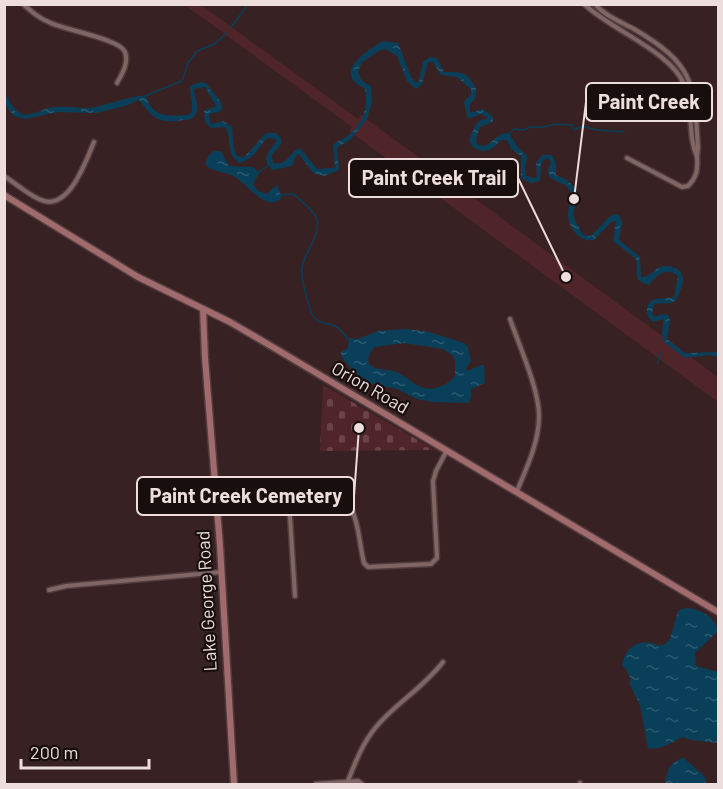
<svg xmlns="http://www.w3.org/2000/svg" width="723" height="789" font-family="Barlow,sans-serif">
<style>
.cemetery{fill:url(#cemetery-stones)}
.park{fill:#502529}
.water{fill:url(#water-ripples);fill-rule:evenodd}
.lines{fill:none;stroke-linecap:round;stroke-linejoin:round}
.stream{stroke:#093f59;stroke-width:1.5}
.street-casing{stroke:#503c3d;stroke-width:7}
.secondary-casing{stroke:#503c3d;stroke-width:9}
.street{stroke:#806565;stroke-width:4}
.secondary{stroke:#a16a6c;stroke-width:6}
.labels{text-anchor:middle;stroke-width:4.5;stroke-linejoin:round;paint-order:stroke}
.street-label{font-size:18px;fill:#eddddd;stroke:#180e0e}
.leader{fill:none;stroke:#eddddd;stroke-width:2}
.callout-dot{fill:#eddddd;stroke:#180e0e;stroke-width:2}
.callout{fill:#180e0e;stroke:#eddddd;stroke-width:2}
.callout-label{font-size:20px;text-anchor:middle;font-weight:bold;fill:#eddddd}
</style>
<defs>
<pattern id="cemetery-stones" width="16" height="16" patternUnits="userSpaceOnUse" patternTransform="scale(1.5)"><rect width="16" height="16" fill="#502529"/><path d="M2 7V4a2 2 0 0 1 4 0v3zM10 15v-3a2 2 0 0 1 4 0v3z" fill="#6a4448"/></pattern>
<pattern id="water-ripples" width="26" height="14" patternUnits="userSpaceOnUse" patternTransform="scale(1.5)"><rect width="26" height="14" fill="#093f59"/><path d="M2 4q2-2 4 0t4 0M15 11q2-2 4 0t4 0" fill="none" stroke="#2d5a70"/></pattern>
</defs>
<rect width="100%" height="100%" fill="#372122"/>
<path class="cemetery" d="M323,385L435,450L320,451Z"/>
<path class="park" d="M185,5H201L358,119L361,115L718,377V402L349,131L352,127Z"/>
<g class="water">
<path d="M383,41L398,43L411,77L416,83L419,81L423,62L430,57L437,58L444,72C461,72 468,71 476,89L475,99L470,104V113L483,109L493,117V122L480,127L476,139L477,144C491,151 494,132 509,133L517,146L527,156L525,169L526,176L535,178L537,176L536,163L542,155H552L556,164V175L567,180L574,187L576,196L573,216L583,235L591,236L610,216L616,214L620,216L622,223L619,240L640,257L641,277C651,278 655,266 665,266C682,266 687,277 680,291C678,295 677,301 673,302C667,305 660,302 654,304L652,314L655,317L662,314L668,315L670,320L667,339L685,353L718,352V357L709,355L685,358L664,342L662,333L664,319L653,322C649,318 646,314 647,308C650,295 664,300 674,297L678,276C665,266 657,275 649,285C631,280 639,273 636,259L613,241L616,221L611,222L594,240C579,243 567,226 568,212C569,203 575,197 569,189C564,182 554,182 549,176L548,170L551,163L549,159H545L541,164L540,181L530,183L521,178V156L511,149L507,140H501C492,150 485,155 473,147L469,140C474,131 474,119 487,119V117L481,114L471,118L467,117L464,102L471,94V89L457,77L441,75L433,62H428L422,84L416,89L407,81L397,56L385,49C377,50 370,58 362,62L358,72L362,81L371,86L372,101L367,119L351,139L337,148L339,170L324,176L313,173L299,154L296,156L292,166L273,170C260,159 269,151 276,142V139L267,138C258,148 254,159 240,163C225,155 233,139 225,127L211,128L205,122L204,111L216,106L205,87L194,89C194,97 200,106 196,113C194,119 189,120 184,120C158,124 154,119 139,100L125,106L96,113L58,112L25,119L14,116L7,107L5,103V93C9,100 13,110 22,114C31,117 44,108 54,107C66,105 79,109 91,108C104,106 136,94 145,96C155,118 165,116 187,115L191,113C194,104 190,95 190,86L200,82L206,83L221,102L222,109L219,112L209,114L210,122L212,124L223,121L232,127L234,149L237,156L242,157L245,156L266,133H276L281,138V144L272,155L273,163C284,166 289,157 295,150L301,149L317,169L333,168L335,166L333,145C337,141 342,140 346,137C362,126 369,108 365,89C361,86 356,84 353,80C343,65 370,50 379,43Z"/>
<path d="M214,151H221L229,166L253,167L259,173L253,184L258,191L267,194L277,185L282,197C268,215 247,184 235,177C226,171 213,173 205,164L209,155Z"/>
<path d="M407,329L429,332L464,343L468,347L471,361L466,368L467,371L481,365H484L485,383L471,389V397L468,403L432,402L417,399L397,389L370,383L353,371L341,356V352L348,348L349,338L358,339L378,331ZM404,343L443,349L453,356L455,360V376C446,387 430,393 417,385C410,381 404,375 396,372C387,368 377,372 369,364C367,358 370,351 375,347Z"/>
<path d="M687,608C700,609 716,617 718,631L695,653L696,666L718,672V743L691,740L683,737C671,742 662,751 648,748L640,705L629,683L631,680L626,669L622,666C624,651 634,640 651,643C656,644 659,647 665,644C673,640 674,619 679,610Z"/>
<path d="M684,758L705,777L706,784H665C665,773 671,760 684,758Z"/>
</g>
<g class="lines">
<g class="stream">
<path d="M230,29L248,4"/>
<path d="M145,96L182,81L188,63L197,51L215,44L226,33"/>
<path d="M509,134L514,129L524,130L530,127H544L555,124L572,125L574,130L582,126L597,130L624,132"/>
<path d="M257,173L269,165"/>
<path d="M280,195L294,194C300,201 312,208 316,217C323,235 303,252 302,269C301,280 308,304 312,314C317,324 325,322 335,326C341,329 344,334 348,339"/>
<path d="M658,363L660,353"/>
</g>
<g class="street-casing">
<g id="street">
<path d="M23,4C32,12 40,19 51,23C65,30 120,39 125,52C129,63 122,74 117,83"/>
<path d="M584,4C611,30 670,51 684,84C694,107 687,134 697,157L698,148C694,83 695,65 634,29C621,22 605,16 595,4"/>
<path d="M627,158L682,187L688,186C697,177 698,169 697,157"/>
<path d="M4,176C17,184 30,197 44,201C70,208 86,161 94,142"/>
<path d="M510,319C519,345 539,389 539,416C539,442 527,467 517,491"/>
<path d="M288,485L295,596"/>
<path d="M215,486H325C361,501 356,530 364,563L368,567L431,564L437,558L433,481L436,471L447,450"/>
<path d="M49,590L66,586L221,572"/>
<path d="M348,781C355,763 363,742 376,727C396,703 422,689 443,662"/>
<path d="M316,784L358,781L362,784"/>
<path d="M580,784V783"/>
</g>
</g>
<g class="secondary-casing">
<g id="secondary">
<path d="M4,195L138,277L230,322L266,343L718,612"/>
<path d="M203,309L205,358L220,546L234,784"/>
</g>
</g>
<use href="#street" class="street"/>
<use href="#secondary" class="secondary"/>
</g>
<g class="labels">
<g class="street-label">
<text transform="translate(370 388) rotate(30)" y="6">Orion Road</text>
<text transform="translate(207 601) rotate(-93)" y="6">Lake George Road</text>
</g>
</g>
<path class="leader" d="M574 199L586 102M566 277L518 178M359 428L354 496"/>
<g class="callout-dot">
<circle cx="574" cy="199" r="6"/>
<circle cx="566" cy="277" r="6"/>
<circle cx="359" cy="428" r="6"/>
</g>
<g class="callout">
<rect x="586" y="83" width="126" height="38" rx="6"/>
<rect x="349" y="159" width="169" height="38" rx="6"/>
<rect x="137" y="477" width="217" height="38" rx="6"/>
</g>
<g class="callout-label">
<text x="649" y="109">Paint Creek</text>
<text x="434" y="185">Paint Creek Trail</text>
<text x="246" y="503">Paint Creek Cemetery</text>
</g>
<rect width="723" height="789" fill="none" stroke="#eddddd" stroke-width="12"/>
<path d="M21 759v9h128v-9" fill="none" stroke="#eddddd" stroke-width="3"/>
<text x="30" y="759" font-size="18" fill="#eddddd" stroke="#180e0e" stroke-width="4.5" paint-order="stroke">200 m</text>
</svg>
